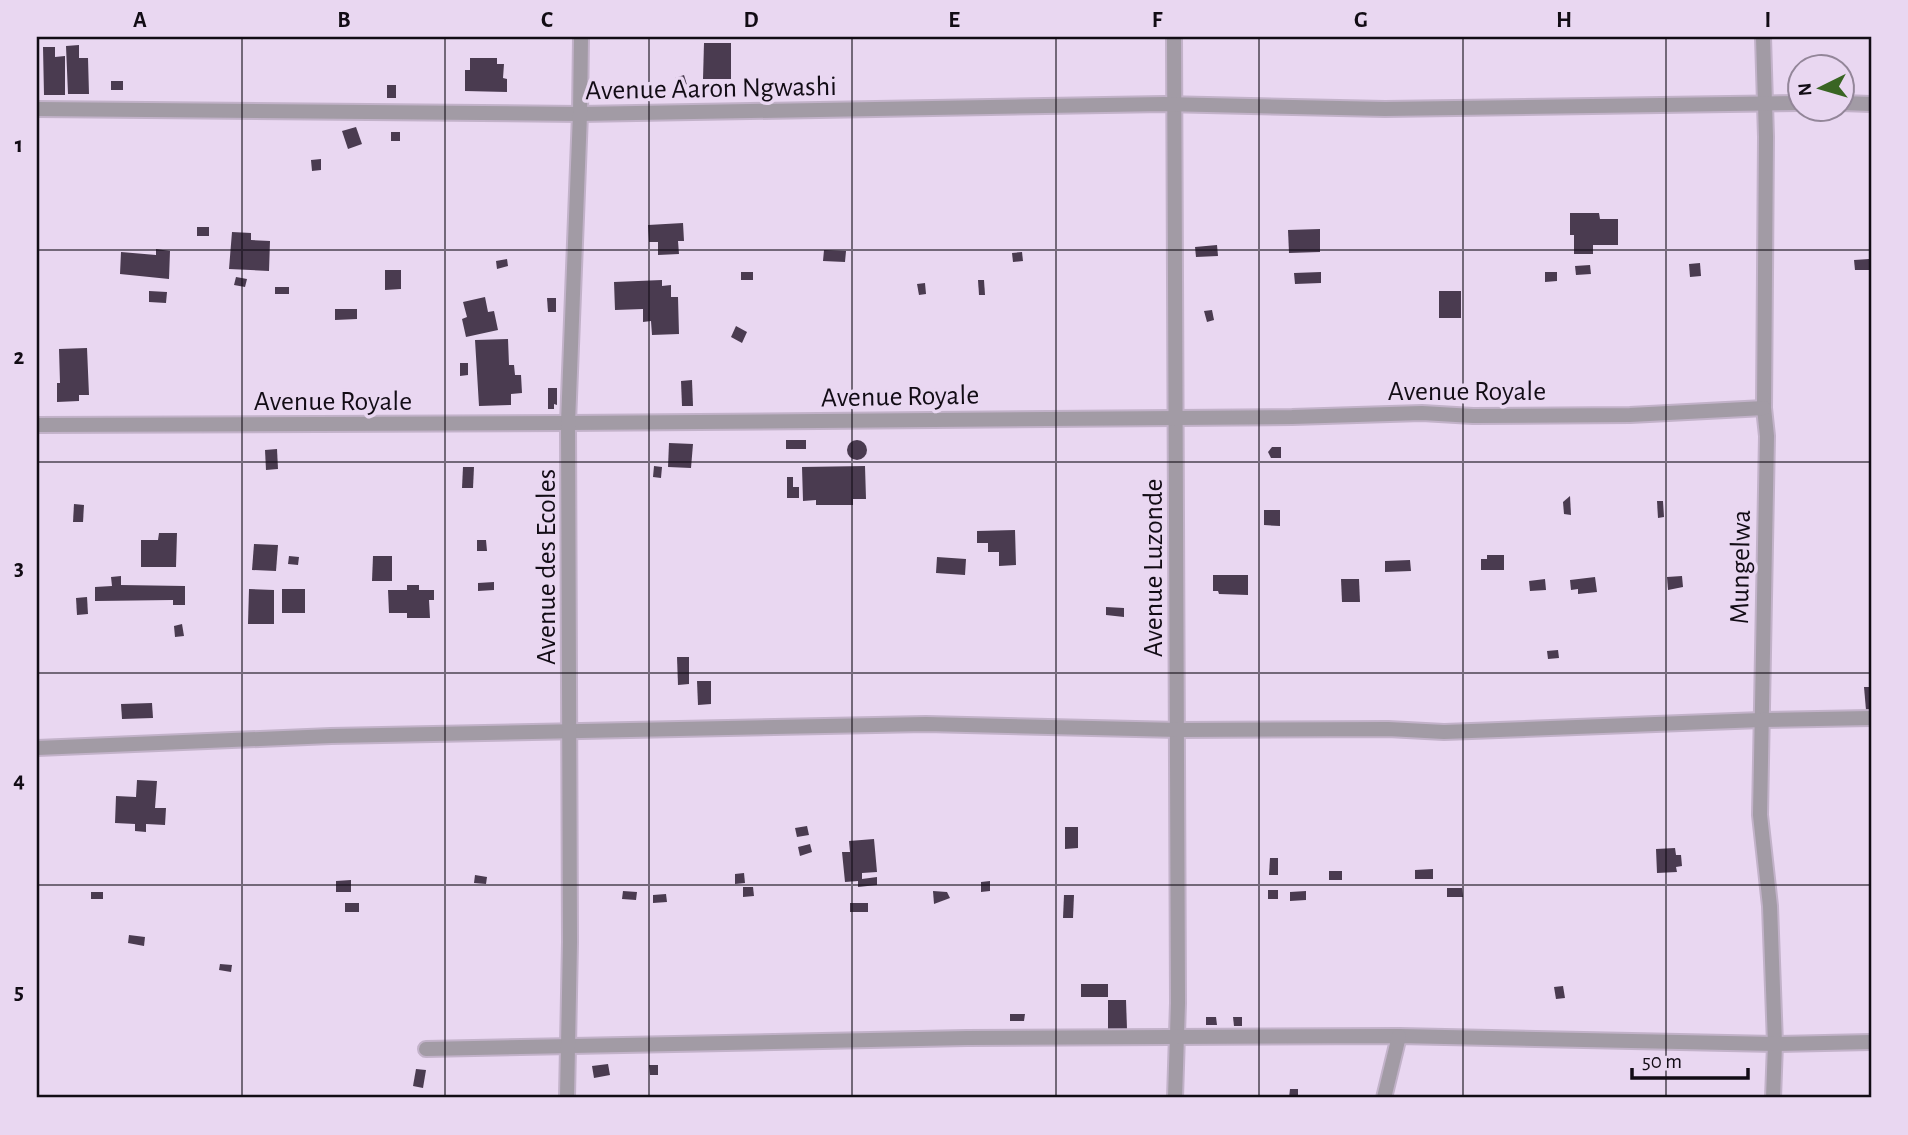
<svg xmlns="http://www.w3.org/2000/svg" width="1908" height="1135" font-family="'Alegreya Sans',sans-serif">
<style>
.building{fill:#4a3b50}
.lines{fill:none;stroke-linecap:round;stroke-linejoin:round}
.street-casing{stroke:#c2b2c9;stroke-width:18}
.street{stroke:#a29ba5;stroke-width:14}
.grid{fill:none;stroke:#120c15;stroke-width:2;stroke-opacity:0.55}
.labels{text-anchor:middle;stroke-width:7;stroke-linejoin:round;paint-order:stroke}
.street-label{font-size:28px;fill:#120c15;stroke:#e9d7f1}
.neatline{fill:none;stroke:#120c15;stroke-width:2.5}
.grid-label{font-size:23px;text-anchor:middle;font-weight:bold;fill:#120c15}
</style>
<rect width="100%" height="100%" fill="#e9d7f1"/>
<g class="building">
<path d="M704,43H731V79H703Z"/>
<path d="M79,45V58H88L89,94H68L66,46Z"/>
<path d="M43,47H55V57L65,56V95H44Z"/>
<rect x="37" y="55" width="2" height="39"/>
<path d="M470,58H497V64H504L503,78L507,79V92L465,91V70H470Z"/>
<path d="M684,75L688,88L679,91L675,78Z"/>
<rect x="111" y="81" width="12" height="9"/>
<rect x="387" y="85" width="9" height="13"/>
<path d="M356,127L362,144L348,149L342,131Z"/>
<rect x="391" y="132" width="9" height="9"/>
<path d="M321,159V170L312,171L311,160Z"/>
<path d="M1570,213H1599L1600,219H1618V245H1593V254H1574V235H1570Z"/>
<path d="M683,223L684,241H678L679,254L658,255V242H649L648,225Z"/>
<rect x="197" y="227" width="12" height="9"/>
<path d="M1320,229V252L1289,253L1288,230Z"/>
<path d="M232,232L251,233V240L270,241L269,271L229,269Z"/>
<path d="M1217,245L1218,256L1196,257L1195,247Z"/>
<path d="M156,249L170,251L169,279L120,274L121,252L156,255Z"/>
<path d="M824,250L846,251L845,262L823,261Z"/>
<path d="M1022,252L1023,261L1013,262L1012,253Z"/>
<path d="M507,259L508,266L497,269L496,261Z"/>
<path d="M1869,259V270H1855L1854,260Z"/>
<path d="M1700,263L1701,276L1690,277L1689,264Z"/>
<path d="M1590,265L1591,274L1576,275L1575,266Z"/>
<path d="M385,270H401V289L385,290Z"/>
<rect x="741" y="272" width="12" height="8"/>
<path d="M1321,272V283L1295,284L1294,273Z"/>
<path d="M1545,272H1557V281L1545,282Z"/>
<path d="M236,277L247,279L245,287L234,285Z"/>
<path d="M662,280V286L671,285V297H678L679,334L652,335L651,321L643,322V309L615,310L614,282Z"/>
<path d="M978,280H984L985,295H979Z"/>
<path d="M925,283L926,294L919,295L917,284Z"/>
<rect x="275" y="287" width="14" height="7"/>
<path d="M149,291L167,292L166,303L149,302Z"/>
<rect x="1439" y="291" width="22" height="27"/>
<path d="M485,297L488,312L494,311L498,330L466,337L462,319L467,317L463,302Z"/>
<path d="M547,298H556V312H548Z"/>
<path d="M335,309H357V319L335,320Z"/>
<path d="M1212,310L1214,320L1207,322L1204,311Z"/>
<path d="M736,326L747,332L742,343L731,337Z"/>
<path d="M508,339L509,365H514L515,375H521L522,393L511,394V405L479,406L475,340Z"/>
<path d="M87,348L89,395H79V401L57,402V383H60L59,349Z"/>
<path d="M460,363H468V375L460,376Z"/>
<path d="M692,380L693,406H682L681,381Z"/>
<path d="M548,388H557V405L554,404V409H548Z"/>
<rect x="786" y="440" width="20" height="9"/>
<circle cx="857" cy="450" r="10"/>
<path d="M669,443L693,444L691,468L668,467Z"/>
<path d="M1272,447H1281V458H1271L1268,452Z"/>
<path d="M277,449L278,469L266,470L265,450Z"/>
<path d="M654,466L662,467L661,478L653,477Z"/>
<path d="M865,466L866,499H853V505H816V500L803,501L802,467Z"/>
<path d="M463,467H474L473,488H462Z"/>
<path d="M787,477H793V487H799V498H787Z"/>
<path d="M1570,496L1571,515L1564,514L1563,502Z"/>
<path d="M1657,501H1663L1664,517L1658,518Z"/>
<path d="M74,504L84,505L83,522H73Z"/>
<path d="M1264,510H1280V526L1264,525Z"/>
<path d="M1015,530L1016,565L999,566V552H988V543H977V531Z"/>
<path d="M159,533H177L176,567H141V540H158Z"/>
<path d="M477,540H486L487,551H477Z"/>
<path d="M254,544L278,545L276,571L252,570Z"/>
<path d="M1487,555H1504V570H1481V559H1487Z"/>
<path d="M289,556L299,557L298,565L288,564Z"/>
<path d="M373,556H392V581H372Z"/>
<path d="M937,557L966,559L965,575L936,573Z"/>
<path d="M1410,560L1411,571L1385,572V561Z"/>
<path d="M1213,575H1248V595L1219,594L1218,591H1213Z"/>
<path d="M121,576V585L185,586V605H173V600L95,601V587L112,586L111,577Z"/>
<path d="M1682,576L1683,587L1668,590L1667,577Z"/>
<path d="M1595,577L1597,592L1578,594V589L1571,590L1570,580Z"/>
<path d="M1341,579H1359L1360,602H1342Z"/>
<path d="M1545,579L1546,590L1530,591L1529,581Z"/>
<path d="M494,582V590L478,591V583Z"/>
<path d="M407,585H419V590H434V600H429L430,618H407V613H389L388,590H407Z"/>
<path d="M249,589L274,590V624H248Z"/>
<rect x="282" y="589" width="23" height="24"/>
<path d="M87,597L88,614L77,615L76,598Z"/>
<path d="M1106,607L1124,608V617L1106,615Z"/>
<path d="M182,624L184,636L175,637L174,626Z"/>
<path d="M1558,650L1559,658L1548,659L1547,651Z"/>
<path d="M677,657H689V684L678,685Z"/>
<path d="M697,681H711V704L698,705Z"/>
<path d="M1864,687H1871V710H1866Z"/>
<path d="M152,703L153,718L122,719L121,704Z"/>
<path d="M137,780L157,781L155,808H166L165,825L146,824V832L135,831V824L115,823L116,796L136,797Z"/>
<path d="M807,826L809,835L797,837L795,828Z"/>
<path d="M1065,827H1078V848L1065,849Z"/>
<path d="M874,839L877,872L862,873V879L877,877V885L858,887V881L845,882L842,852H850L849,841Z"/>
<path d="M810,844L812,852L800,856L798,847Z"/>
<path d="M1675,848L1676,855H1681L1682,866L1676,867L1677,872L1657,873L1656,849Z"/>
<path d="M1270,858H1278V875H1269Z"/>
<path d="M1433,869V879H1415V870Z"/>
<rect x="1329" y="871" width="13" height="9"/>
<path d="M744,873L745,883L735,884V874Z"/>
<path d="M475,875L487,877L486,884L474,883Z"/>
<path d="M351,880V892H336V881Z"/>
<path d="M990,881V891L981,892V882Z"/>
<path d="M743,887H753L754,896L743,897Z"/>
<path d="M1447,888H1462L1463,897H1447Z"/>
<rect x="1268" y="890" width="10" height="9"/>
<path d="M623,891L637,892L636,900L622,899Z"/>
<path d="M933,891L947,892L950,898L934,904Z"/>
<path d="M1306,891V900L1290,901V892Z"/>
<rect x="91" y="892" width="12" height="7"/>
<path d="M666,894L667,902L653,903V895Z"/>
<path d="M1064,895H1074L1073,918H1063Z"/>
<rect x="345" y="903" width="14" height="9"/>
<rect x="850" y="903" width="18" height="9"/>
<path d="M129,935L145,937L144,946L128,943Z"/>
<path d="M220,964L232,965L231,972L219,970Z"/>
<rect x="1081" y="984" width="27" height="13"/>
<path d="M1563,986L1565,998L1556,999L1554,987Z"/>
<path d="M1108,1000H1126L1127,1029H1108Z"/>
<path d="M1010,1014H1025L1024,1021H1010Z"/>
<path d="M1206,1017H1216L1217,1025H1206Z"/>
<path d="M1233,1017H1242V1026H1234Z"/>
<path d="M608,1064L610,1075L594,1078L592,1066Z"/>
<path d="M649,1065H658V1075H650Z"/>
<path d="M416,1069L426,1070L423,1088L413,1086Z"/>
<path d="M1290,1089H1298V1098H1289Z"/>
</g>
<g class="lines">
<g class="street-casing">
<g id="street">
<path d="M1174,37L1178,1003L1175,1098"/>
<path d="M1763,37L1766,137L1764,408L1767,436L1760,815L1770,906L1775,1044L1773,1098"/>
<path d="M1842,103L1871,104"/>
<path d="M37,109L580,114L1164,104L1385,109L1800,103"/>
<path d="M37,425L568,423L1292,417L1422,413L1473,416L1630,415L1764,408"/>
<path d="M37,748L331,736L926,724L1179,730L1388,729L1444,732L1761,720L1871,718"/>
<path d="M426,1049L967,1038L1399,1036L1775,1044L1871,1042"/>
<path d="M567,1098L570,942L568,423L580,114L581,37"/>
<path d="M1384,1098L1399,1036"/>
</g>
</g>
<use href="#street" class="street"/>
</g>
<path class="grid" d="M242,37V1098M445,37V1098M649,37V1098M852,37V1098M1056,37V1098M1259,37V1098M1463,37V1098M1666,37V1098M37,250H1871M37,462H1871M37,673H1871M37,885H1871"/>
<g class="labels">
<g class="street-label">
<text transform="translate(711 87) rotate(-1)" y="10">Avenue Aaron Ngwashi</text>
<text x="1467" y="400">Avenue Royale</text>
<text transform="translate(900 395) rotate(-1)" y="10">Avenue Royale</text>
<text x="333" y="410">Avenue Royale</text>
<text transform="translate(545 567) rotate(-90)" y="10">Avenue des Ecoles</text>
<text transform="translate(1739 567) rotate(-89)" y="10">Mungelwa</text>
<text transform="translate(1152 568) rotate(-90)" y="10">Avenue Luzonde</text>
</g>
</g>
<rect width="1908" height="1135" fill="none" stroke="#e9d7f1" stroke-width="77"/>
<g transform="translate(1821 88) rotate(265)"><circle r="33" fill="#e9d7f1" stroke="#938699" stroke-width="2"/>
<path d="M0-5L12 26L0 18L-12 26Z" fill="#396523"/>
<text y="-10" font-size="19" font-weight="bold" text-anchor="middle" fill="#120c15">N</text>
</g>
<path d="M1632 1068v10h116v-10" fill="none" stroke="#120c15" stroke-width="3.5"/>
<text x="1642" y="1068" font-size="21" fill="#120c15" stroke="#e9d7f1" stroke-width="5" paint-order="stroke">50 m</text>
<rect x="38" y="38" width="1832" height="1058" class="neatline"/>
<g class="grid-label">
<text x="140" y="27">A</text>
<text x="344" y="27">B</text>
<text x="547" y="27">C</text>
<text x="751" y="27">D</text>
<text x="954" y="27">E</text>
<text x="1157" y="27">F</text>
<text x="1361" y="27">G</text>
<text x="1564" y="27">H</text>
<text x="1768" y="27">I</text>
<text x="19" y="152">1</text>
<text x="19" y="364">2</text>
<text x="19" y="575">3</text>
<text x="19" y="787">4</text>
<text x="19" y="999">5</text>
</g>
</svg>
